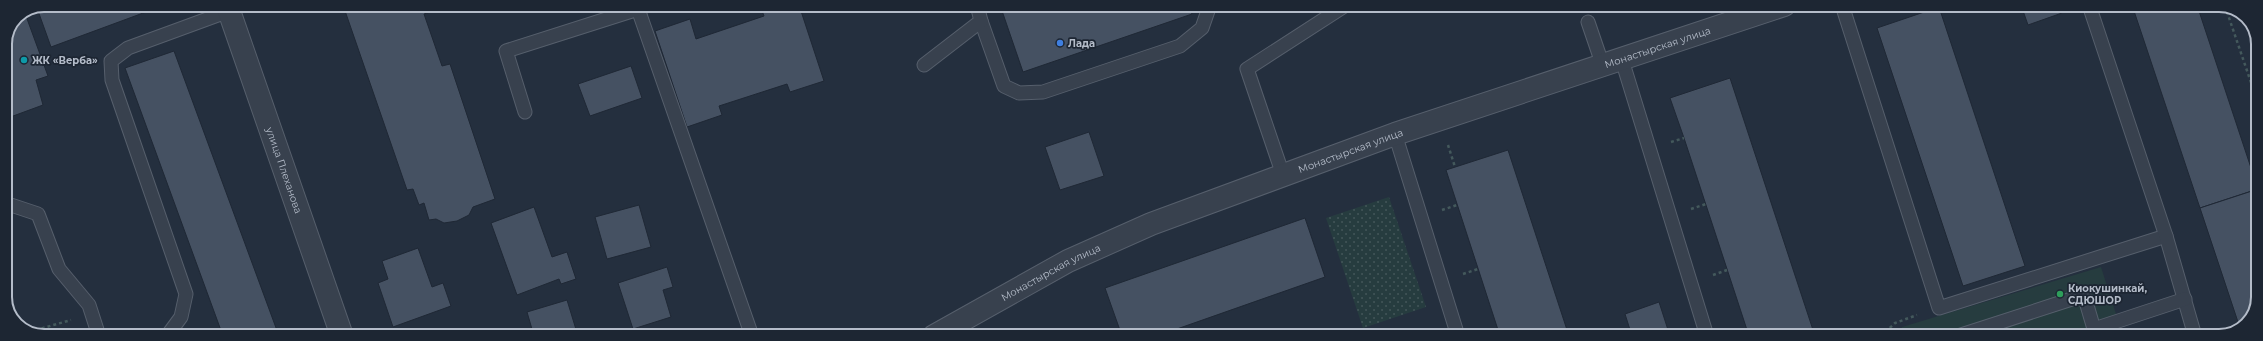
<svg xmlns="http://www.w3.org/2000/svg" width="2263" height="341" font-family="Montserrat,sans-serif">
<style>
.park{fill:url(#park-dots)}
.pitch{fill:#263c3f}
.building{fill:#455162;stroke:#1f2835}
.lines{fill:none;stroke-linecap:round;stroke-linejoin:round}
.lane-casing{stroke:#565f6c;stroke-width:15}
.street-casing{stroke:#565f6c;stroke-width:24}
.path{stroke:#44595c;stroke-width:2.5;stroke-dasharray:3 3;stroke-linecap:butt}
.lane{stroke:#38414e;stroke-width:13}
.street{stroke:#38414e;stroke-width:22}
.shop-dot{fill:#3f7fe0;stroke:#1d2633;stroke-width:1.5}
.culture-dot{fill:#0f9aa8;stroke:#1d2633;stroke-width:1.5}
.leisure-dot{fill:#2e9e5b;stroke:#1d2633;stroke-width:1.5}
.labels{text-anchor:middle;stroke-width:3.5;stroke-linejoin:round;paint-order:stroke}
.poi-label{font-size:10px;font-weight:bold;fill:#b4bcc9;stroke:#1d2633;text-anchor:start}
.street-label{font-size:10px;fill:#b4bcc9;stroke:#1d2633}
.rim{fill:none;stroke:#b4bcc9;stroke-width:2}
</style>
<defs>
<pattern id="park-dots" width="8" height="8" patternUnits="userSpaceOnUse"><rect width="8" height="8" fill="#263c3f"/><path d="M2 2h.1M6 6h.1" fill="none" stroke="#435659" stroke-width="1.8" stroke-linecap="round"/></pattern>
</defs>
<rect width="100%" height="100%" fill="#242f3e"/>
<path class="park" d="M1389,197L1426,307L1363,328L1326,218Z"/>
<path class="pitch" d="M2101,267L2123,336H1897L1902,327Z"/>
<g class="building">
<path d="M44,5H152L154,9L51,47L37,8Z"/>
<path d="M343,5H453L424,14L442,66L450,64L495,199L473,207L469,215L457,221L444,223L436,219L429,220L424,203L419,205L413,189L407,190Z"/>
<path d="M760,5H799L824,81L790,92L787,84L719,106L722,115L687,127L655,31L690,19L696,39L764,16Z"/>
<path d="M1000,5H1189L1192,14L1023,72Z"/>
<path d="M2021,5H2059L2062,13L2028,25Z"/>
<path d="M2132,5H2197L2258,189L2200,208Z"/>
<path d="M1939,7L2025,266L1963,286L1877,28Z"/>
<path d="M18,16L19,20L26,16L48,76L36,80L43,105L5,119V44Z"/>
<path d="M174,51L279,336H223L125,68Z"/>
<path d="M631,66L642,98L590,116L578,84Z"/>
<path d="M1730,78L1815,336H1749L1684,138L1670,98Z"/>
<path d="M1089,132L1104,176L1060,190L1045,147Z"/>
<path d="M1508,150L1569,336H1500L1446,170Z"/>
<path d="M2258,189V303L2245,327L2240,328L2200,208Z"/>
<path d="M639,205L651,247L607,259L595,217Z"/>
<path d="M534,207L552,257L567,252L576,279L561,284L559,279L517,295L491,223Z"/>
<path d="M1305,218L1325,277L1157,336H1122L1105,288Z"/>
<path d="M418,248L432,287L443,283L451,306L393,327L378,283L388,279L382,261Z"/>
<path d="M667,267L673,287L663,290L671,317L633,329L618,283Z"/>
<path d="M567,300L578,336H534L527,312Z"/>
<path d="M1659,302L1670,336H1632L1625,314Z"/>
</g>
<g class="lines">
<g class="lane-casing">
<g id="lane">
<path d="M648,5L638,9L752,336"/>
<path d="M1842,5L1939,308L2166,236"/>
<path d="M2089,5L2166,236L2195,336"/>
<path d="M981,21L1004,86L1019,93L1043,92L1180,46L1202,28L1210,5"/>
<path d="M1588,22L1603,66"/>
<path d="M1622,60L1707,336"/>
<path d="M924,65L981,21L977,5"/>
<path d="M525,112L506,51L638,9"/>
<path d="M1395,134L1458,336"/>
<path d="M1283,175L1247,69L1346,5"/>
<path d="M5,203L38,214L59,269L89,305L99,336"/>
<path d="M167,336L181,317L186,294L112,80L111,61L128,48L229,11"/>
<path d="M1958,336L2084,295L2094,329L2185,299"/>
</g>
</g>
<g class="street-casing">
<g id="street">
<path id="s1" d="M227,5L342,336"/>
<path id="s2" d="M934,336L1068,261L1151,224L1395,134L1784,5"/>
</g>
</g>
<g class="path">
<path d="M2225,6L2258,103"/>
<path d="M1671,142L1684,138"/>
<path d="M1448,145L1455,167"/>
<path d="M1691,209L1706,204"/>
<path d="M1442,210L1457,205"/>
<path d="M1463,274L1478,269"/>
<path d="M1713,275L1727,270"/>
<path d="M24,329L36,330L71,320"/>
<path d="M1486,336L1499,332"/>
<path d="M1881,336L1895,323L1917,315"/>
</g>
<use href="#lane" class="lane"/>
<use href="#street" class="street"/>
</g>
<circle class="shop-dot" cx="1060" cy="43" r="4"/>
<circle class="culture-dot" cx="24" cy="60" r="4"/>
<circle class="leisure-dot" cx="2060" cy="294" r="4"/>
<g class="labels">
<g class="poi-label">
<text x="1068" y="47">Лада</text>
<text x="32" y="64">ЖК «Верба»</text>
<text x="2068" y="292">Киокушинкай,<tspan x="2068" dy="12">СДЮШОР</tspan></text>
</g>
<g class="street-label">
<text dy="4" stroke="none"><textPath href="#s2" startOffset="781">Монастырская улица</textPath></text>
<text dy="4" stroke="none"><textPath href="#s2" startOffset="457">Монастырская улица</textPath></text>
<text dy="4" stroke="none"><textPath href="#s1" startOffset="175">улица Плеханова</textPath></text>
<text dy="4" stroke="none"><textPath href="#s2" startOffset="133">Монастырская улица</textPath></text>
</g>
</g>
<path d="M0 0H2263V341H0ZM44 12H2219A32 32 0 0 1 2251 44V297A32 32 0 0 1 2219 329H44A32 32 0 0 1 12 297V44A32 32 0 0 1 44 12Z" fill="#1d2633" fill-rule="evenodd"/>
<path class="rim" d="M44 12H2219A32 32 0 0 1 2251 44V297A32 32 0 0 1 2219 329H44A32 32 0 0 1 12 297V44A32 32 0 0 1 44 12Z"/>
</svg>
